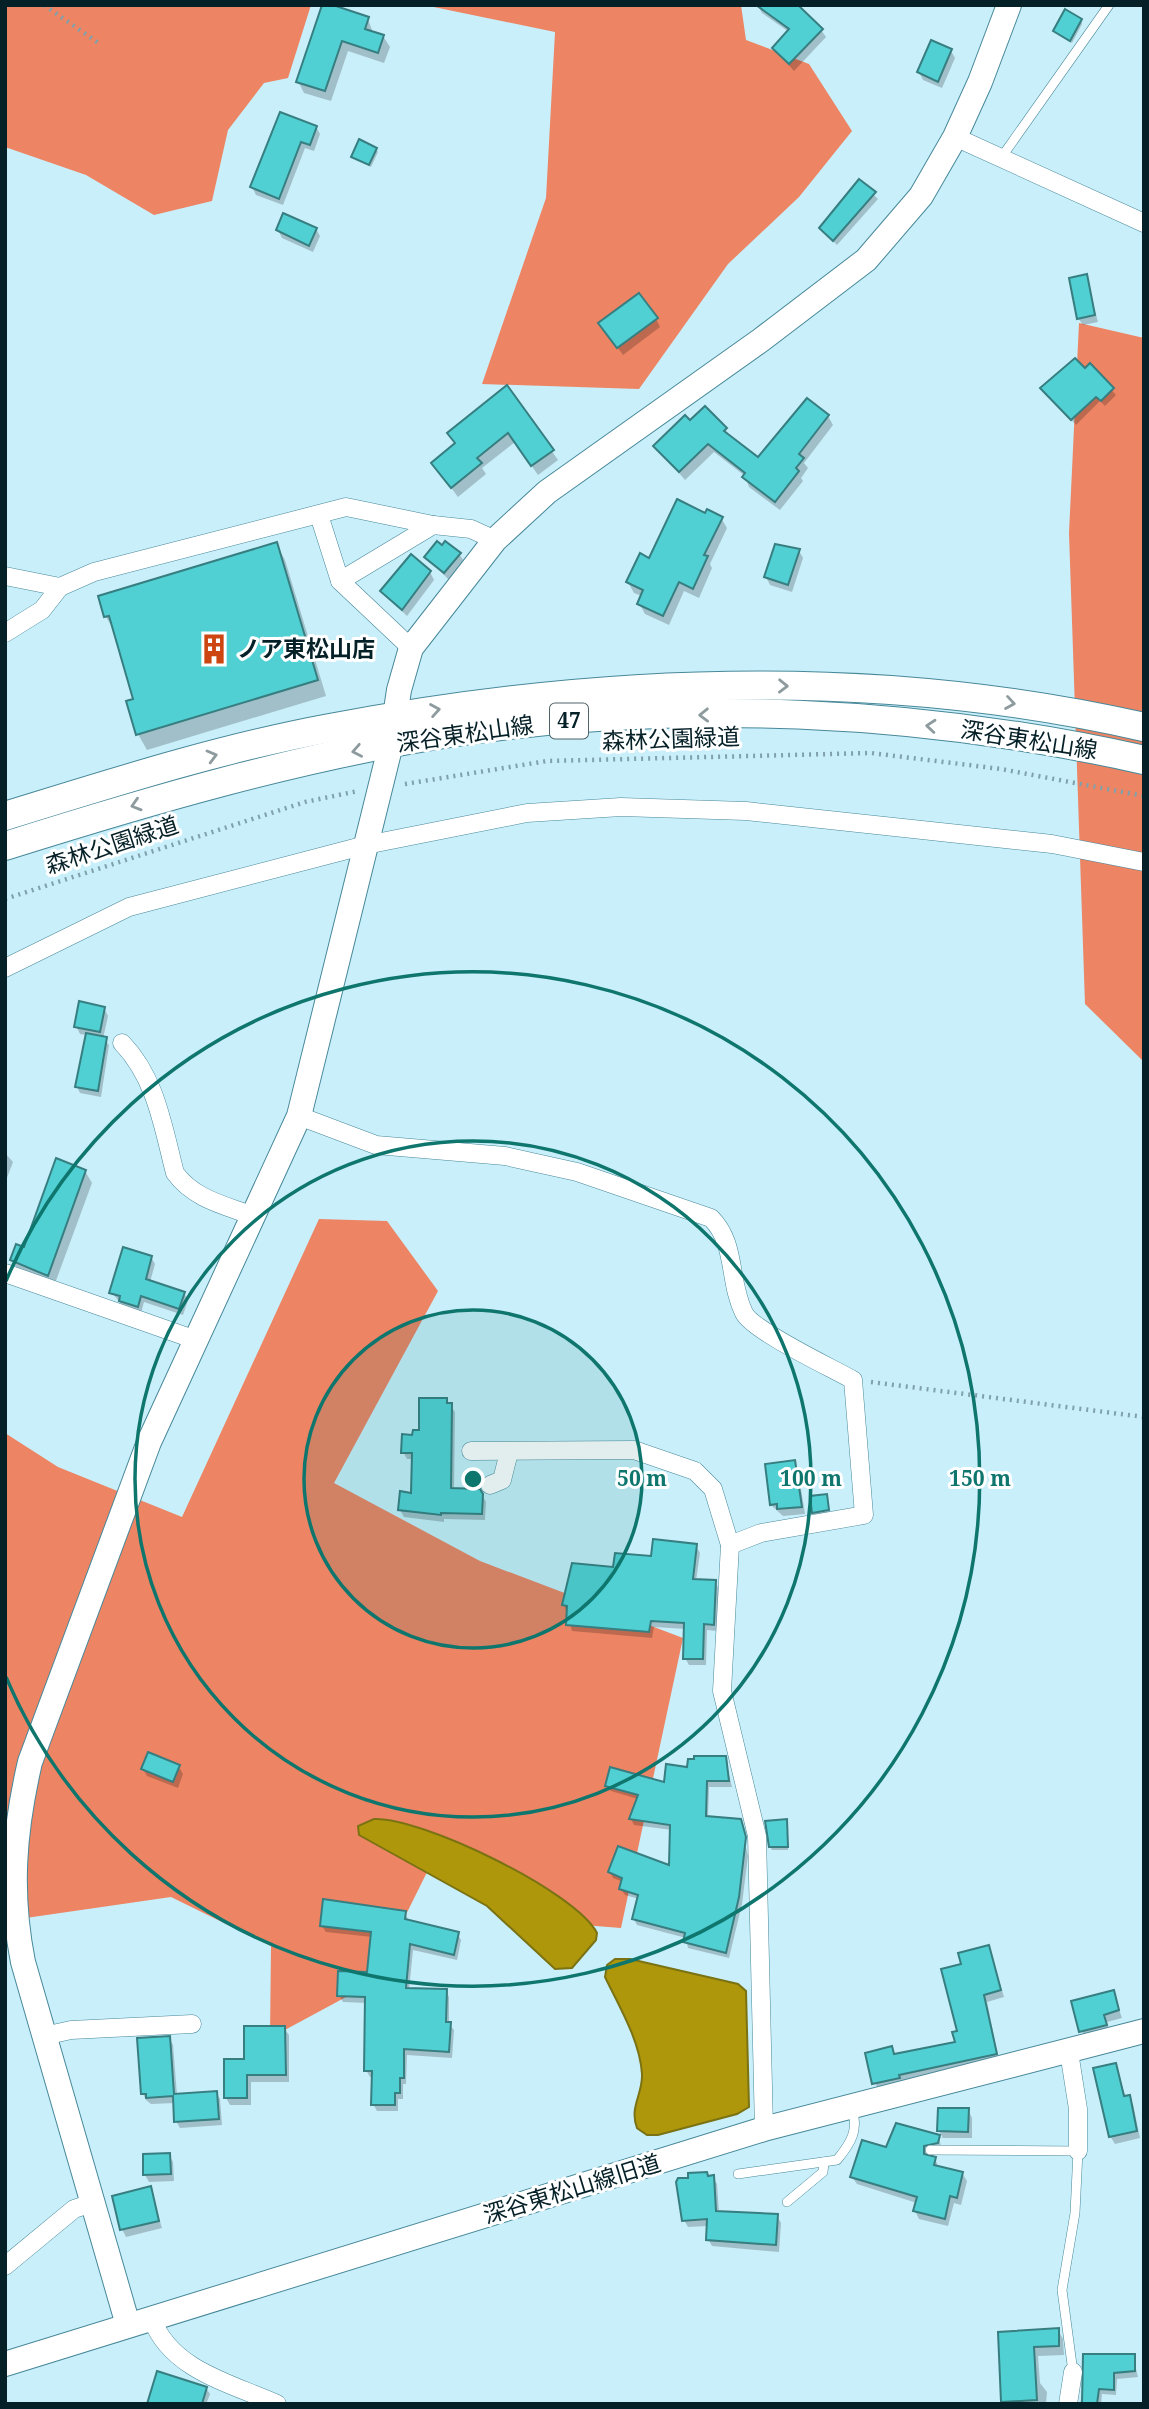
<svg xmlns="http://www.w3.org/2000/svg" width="1149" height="2409" font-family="'Noto Serif','Noto Sans JP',serif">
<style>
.forest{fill:#ed8463}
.water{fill:#ae970a;stroke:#7b7313;stroke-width:2}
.shadow{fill:#0003}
.building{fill:#51d0d4;stroke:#377e80;stroke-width:2}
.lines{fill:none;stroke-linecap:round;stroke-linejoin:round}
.lane-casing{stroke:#478899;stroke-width:10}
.street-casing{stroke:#478899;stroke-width:19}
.secondary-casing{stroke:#478899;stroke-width:26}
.primary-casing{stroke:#478899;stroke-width:30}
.path{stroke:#7fa1ab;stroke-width:4.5;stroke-dasharray:2 5;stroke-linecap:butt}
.lane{stroke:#fff;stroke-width:9}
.street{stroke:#fff;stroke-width:18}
.secondary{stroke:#fff;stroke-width:24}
.primary{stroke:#fff;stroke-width:28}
.oneway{stroke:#8e9b9e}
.ring{fill:none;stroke:#0f766e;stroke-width:3.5}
.labels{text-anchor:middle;stroke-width:6;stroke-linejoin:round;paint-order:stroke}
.shield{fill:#fff;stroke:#506368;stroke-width:2}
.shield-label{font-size:21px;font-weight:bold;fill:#052027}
.poi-label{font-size:23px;font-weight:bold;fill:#052027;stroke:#fff;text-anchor:start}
.street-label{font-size:23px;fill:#052027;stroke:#fff}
.centre{fill:#0f766e;stroke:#fff;stroke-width:3.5}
.ring-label{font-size:21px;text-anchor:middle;font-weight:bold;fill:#0f766e;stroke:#fff;stroke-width:6;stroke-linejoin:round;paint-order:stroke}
</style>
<rect width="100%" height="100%" fill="#c9effb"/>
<g class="forest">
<path d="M5,5H311L288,78L264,83L228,130L212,201L154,215L86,175L5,147Z"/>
<path d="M424,5H741L746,40L809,64L852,131L799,197L728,264L639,389L482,384L546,198L555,32Z"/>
<path d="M1079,323L1144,338V1062L1085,1004L1069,533Z"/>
<path d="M319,1219L387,1221L438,1291L334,1483L480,1561L683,1638L621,1928L544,1922L439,1848L372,1983L270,2038L271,1946L171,1897L5,1921V1433L58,1467L182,1517Z"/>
</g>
<g class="water">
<path d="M374,1819C421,1817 575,1891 597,1933L596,1940L572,1968L555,1969L487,1906L359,1835L358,1826Z"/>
<path d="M615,1959H630L738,1984L746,1991L749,2107L737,2114L658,2135H647L637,2128C629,2107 643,2094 642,2074C640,2041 619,2006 605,1977L607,1965Z"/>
</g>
<g class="shadow">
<path d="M324,5L368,19L373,33L383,36L390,47L384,63L348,51L331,101L304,93L298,81Z"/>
<path d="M758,6L821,30L826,37L794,71L774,48L789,32L762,13Z"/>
<path d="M1081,20L1082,24L1072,43L1055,31Z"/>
<path d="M951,51L955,58L942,88L923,80L919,72Z"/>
<path d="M316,127L320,134L314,151L305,148L283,205L256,195L252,187Z"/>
<path d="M376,149L378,152L371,167L353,157Z"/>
<path d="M859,181L878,199L837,245L821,228Z"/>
<path d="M316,229L320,236L313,252L282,238L278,230Z"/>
<path d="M1086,276L1098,322L1083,325L1078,318Z"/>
<path d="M656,319L660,327L623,355L605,330Z"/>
<path d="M1090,366L1116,395L1105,406L1100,401L1076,425L1043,389Z"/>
<path d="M507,387L558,460L538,475L515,442L482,468L486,474L458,497L433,463L456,445L449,434Z"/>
<path d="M828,416L833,425L804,463L808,468L801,478L803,481L780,510L749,487L745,476L714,452L685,480L656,446L690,423L725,429L730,437L758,459Z"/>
<path d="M706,515L721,518L727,528L710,564L712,568L699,598L684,591L669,625L645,614L639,603L642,596L634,593L628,582L650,560Z"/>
<path d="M276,544L285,560L326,696L147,750L138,734L136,700L116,633L106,617Z"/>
<path d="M777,544L799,551L803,558L792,592L770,585L766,577Z"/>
<path d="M459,554L464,561L449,580L426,557Z"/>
<path d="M430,572L434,580L407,616L382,592Z"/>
<path d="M104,1008L108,1016L103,1039L109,1045L101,1097L80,1093L77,1087L87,1035L80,1034L76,1026Z"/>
<path d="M5,1153L13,1162L5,1183Z"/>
<path d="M85,1171L92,1183L54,1286L19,1272L12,1260L25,1249Z"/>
<path d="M151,1257L155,1264L150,1282L184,1293L188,1300L183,1315L144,1302L141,1313L125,1308L111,1292Z"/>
<path d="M446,1399L455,1412L454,1490L482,1495L486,1502L485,1520L444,1519V1522L404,1517L400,1510L413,1495L414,1459H407L403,1452Z"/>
<path d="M794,1462L798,1470L805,1514L783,1516L771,1505Z"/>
<path d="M827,1496L830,1513L815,1515L813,1512Z"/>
<path d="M696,1546L700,1553L696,1581L715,1582L719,1589L717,1631L707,1630L706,1665H689L685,1658L686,1629L654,1627L652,1638L572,1631L564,1604L615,1569Z"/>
<path d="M725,1758L732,1787H709L708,1818L740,1821L748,1856L742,1904L729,1958L688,1948L686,1938L637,1925L634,1919L639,1899L625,1895L621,1889L623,1882L613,1878L610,1872L670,1868L672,1830L634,1825L631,1819L638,1799L611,1791L607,1785L666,1784L689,1769Z"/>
<path d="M179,1767L183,1774L178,1788L147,1776L143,1769Z"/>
<path d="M786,1821L788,1850H772L770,1847Z"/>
<path d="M405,1912L409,1922L457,1933L461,1940L457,1960L413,1950L409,1990H446L449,1997V2024L454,2030L452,2058L407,2055L406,2084H403V2099H398V2111H377L373,2104L374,2077H370L366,2070L367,2003L343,2002L339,1995L369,1974L372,1937L326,1932L322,1926Z"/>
<path d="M989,1947L1004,1997L987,2002L999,2061L878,2091L867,2054L891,2048L896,2056L957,2043L963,1965Z"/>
<path d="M1113,1992L1122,2018L1107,2022L1110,2033L1085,2039L1073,2002Z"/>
<path d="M284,2028L289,2035V2082H251V2105H230L226,2098L246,2060Z"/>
<path d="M169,2038L173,2045L177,2095L216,2093L220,2099L222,2125L180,2128L176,2121L175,2103L151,2104L146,2100L143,2094Z"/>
<path d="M1115,2065L1126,2098L1129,2097L1133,2104L1140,2138L1115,2144L1110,2136Z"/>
<path d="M968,2110L972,2118V2138H939L942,2150L931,2151L926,2157L935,2159L939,2168L962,2173L967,2181L961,2205L954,2203L948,2226L919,2219L915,2211L917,2203L857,2184L852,2177L887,2149L897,2125L943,2138L939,2131Z"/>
<path d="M169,2155L173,2162L174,2181L149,2182L145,2175Z"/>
<path d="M708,2177H713L717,2184L719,2212L777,2216L781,2223L779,2252L712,2246L708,2239V2226L688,2227L684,2220Z"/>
<path d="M150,2188L162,2228L126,2237L122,2229Z"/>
<path d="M1058,2330L1063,2339L1064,2355L1038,2356L1040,2383L1047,2392L1046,2404H1004L999,2333Z"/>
<path d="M1133,2356L1138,2377L1117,2379L1116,2395L1102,2394L1101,2404H1080L1086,2374Z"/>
<path d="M206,2388L210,2394L207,2402L213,2404H149Z"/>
</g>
<g class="building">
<path d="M322,5H333L369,17L365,29L384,35L378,53L342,41L325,91L296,82Z"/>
<path d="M756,5H798L823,29L789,64L772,48L789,29Z"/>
<path d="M1065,9L1082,19L1070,41L1053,31Z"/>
<path d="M931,40L952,49L938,82L917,72Z"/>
<path d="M280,112L317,126L310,145L301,142L279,199L250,187Z"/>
<path d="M359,139L377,148L369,165L351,157Z"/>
<path d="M859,179L876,192L833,241L819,228Z"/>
<path d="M283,213L317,228L309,246L276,230Z"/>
<path d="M1087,274L1095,315L1077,319L1069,278Z"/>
<path d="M639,293L658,318L617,348L598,323Z"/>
<path d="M1075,358L1085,368L1090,363L1114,388L1101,401L1096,397L1071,420L1040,388Z"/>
<path d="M507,385L554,450L531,466L508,433L477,458L482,463L451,488L431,463L455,443L447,433Z"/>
<path d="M807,398L829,415L799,454L804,458L796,468L799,471L775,502L742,477L745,473L708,444L679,472L653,446L685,415L690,420L705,406L727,428L724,431L758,457Z"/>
<path d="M677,499L705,513L707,509L723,517L704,555L708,556L693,589L679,582L663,616L637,604L643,590L626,582L640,553L649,558Z"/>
<path d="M437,541L442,545L445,541L461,553L444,573L424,557Z"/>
<path d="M277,542L318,680L136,735L126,701L133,699L109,616L104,617L98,596Z"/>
<path d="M775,544L800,549L788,585L764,577Z"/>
<path d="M411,554L431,571L402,610L380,591Z"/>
<path d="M79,1001L105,1007L100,1032L74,1027Z"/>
<path d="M86,1033L107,1037L98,1091L75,1087Z"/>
<path d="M56,1158L86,1170L48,1276L10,1260L16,1244L24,1247Z"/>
<path d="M123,1247L152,1256L146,1279L185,1292L179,1309L141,1296L138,1307L119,1301L120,1296L109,1293Z"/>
<path d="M419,1398H447V1403H452L451,1488L480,1489L483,1494L482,1514L441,1513V1515L398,1510L400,1491L411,1493L412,1453H401L402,1434L412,1435L413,1430H419Z"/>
<path d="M795,1460L802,1507L777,1509V1504L770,1505L765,1464Z"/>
<path d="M827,1494L829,1510L812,1513L810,1496Z"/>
<path d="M653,1539L697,1544L693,1579L716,1580L714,1625L704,1624L703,1659H683L684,1623L651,1621L649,1632L566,1625L567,1606L562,1605L572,1563L613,1567L615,1553L651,1556Z"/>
<path d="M148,1752L180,1765L173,1782L141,1769Z"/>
<path d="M694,1756H726L729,1781H707L706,1816L741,1819L746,1837L739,1897L726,1953L683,1942L685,1933L632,1919L638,1895L619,1889L622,1878L608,1872L618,1846L669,1865L670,1825L629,1819L638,1795L605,1786L610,1767L664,1782L666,1764L687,1767L688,1759H694Z"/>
<path d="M787,1819L788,1847H769L765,1821Z"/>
<path d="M323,1899L406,1911L405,1919L459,1932L454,1955L410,1944L406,1988L447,1989L446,2022H451L449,2052L404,2049V2078H400V2093H395V2105H371L372,2071H364L365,1997L337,1996L338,1971L367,1972L371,1932L320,1926Z"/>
<path d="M989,1945L1001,1990L984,1995L997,2054L899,2075L900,2078L872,2084L865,2053L892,2046L894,2054L955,2042L952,2032L957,2031L941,1969L961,1964L958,1953Z"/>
<path d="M1114,1990L1119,2010L1104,2015L1107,2025L1079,2032L1071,2001Z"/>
<path d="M244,2026H285L286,2075H247V2098H224V2059H244Z"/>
<path d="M170,2036L174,2094L217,2091L219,2119L174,2122L173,2096L146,2098V2094H141L137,2038Z"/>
<path d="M1116,2063L1124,2096L1130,2095L1137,2131L1109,2137L1093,2068Z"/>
<path d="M938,2108H969L968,2132L937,2131Z"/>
<path d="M896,2123L940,2135L938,2143L924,2146V2154L936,2157L934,2165L963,2172L957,2198L950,2196L945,2219L913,2211L917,2197L850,2177L862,2140L886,2147Z"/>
<path d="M170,2153L171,2174L143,2175V2154Z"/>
<path d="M707,2172L708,2176L714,2175L716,2211L778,2214L776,2245L706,2240L707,2219L682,2221L676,2182L678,2178H688V2173Z"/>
<path d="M151,2186L159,2221L120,2230L112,2196Z"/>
<path d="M1059,2328V2346L1034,2347L1037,2400L1001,2402L998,2332Z"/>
<path d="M1083,2354H1135V2371L1114,2373V2390L1099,2389L1097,2404H1082Z"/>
<path d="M157,2371L207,2387L202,2404H147Z"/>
</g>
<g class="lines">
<g class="lane-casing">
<g id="lane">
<path d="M1001,158L1109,5"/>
<path d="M930,2150L1078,2151L1075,2213L1062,2290L1073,2372"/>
<path d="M738,2174L837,2160C851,2143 859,2130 852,2108"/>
<path d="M787,2202L823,2172L824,2162"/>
</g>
</g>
<g class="street-casing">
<g id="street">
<path d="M955,137L1144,223"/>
<path d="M319,515L340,581L411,648"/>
<path d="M5,576L60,587"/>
<path d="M340,581L433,525"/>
<path d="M5,633L42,610L60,587L94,572L346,507L433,525L471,529L495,540"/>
<path d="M5,968L129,907L366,845L527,813L621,807L746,811L1052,844L1144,862"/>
<path d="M122,1043C156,1078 163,1127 175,1173C194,1199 224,1205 253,1216"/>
<path d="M299,1116L376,1145L505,1156L577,1172L711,1218C737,1244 728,1281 744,1313C753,1331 832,1368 853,1380L864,1515L761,1533L730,1545"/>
<path d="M5,1273L196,1340"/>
<path d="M471,1451L634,1450L695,1471L713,1489L730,1545L722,1691L757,1836L764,2129"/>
<path d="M490,1485L502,1480L509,1452"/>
<path d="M44,2036L71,2030L192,2024"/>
<path d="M1069,2052L1078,2109V2151"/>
<path d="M5,2266L74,2209L92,2203"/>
<path d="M152,2319C171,2370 230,2383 277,2404"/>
<path d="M1068,2404L1073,2372"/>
</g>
</g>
<g class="secondary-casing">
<g id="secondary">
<path d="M128,2325L23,1962C9,1892 14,1831 30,1762L149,1442L299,1116L391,744L399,690L411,648L495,540L547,492L761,340L866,260L921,196L955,137L980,82L1009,5"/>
<path d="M5,2364L764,2129L1144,2031"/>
</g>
</g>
<g class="primary-casing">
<g id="primary">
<path d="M5,816C112,783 221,748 330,728C599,677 876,666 1144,727"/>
<path d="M5,846C151,800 298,757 450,733C675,698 922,710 1144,760"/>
</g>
</g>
<g class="path">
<path d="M44,5L100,44"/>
<path d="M405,784L547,761L871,753L1001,769L1144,796"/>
<path d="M5,899L305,802L358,791"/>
<path d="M871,1382L1144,1417"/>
</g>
<use href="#lane" class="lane"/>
<use href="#street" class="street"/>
<use href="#secondary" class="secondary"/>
<use href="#primary" class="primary"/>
</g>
<defs><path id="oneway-chevron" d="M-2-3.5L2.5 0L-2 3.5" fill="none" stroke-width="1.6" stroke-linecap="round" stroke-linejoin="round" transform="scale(1.75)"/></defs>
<g class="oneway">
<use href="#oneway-chevron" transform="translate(783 686) rotate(1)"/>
<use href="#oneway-chevron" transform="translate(1010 703) rotate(9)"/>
<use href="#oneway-chevron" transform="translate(435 710) rotate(-10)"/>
<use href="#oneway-chevron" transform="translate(704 715) rotate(179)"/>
<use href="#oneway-chevron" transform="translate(931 726) rotate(-175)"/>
<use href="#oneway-chevron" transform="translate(357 751) rotate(169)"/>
<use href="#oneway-chevron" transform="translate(212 756) rotate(-15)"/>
<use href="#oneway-chevron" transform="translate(136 805) rotate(163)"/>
</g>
<circle cx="473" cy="1479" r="169" fill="#0f766e" fill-opacity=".12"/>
<g class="ring">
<circle cx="473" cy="1479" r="169"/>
<circle cx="473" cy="1479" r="338"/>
<path d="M6 1281A507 507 0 1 1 6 1677"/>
</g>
<defs>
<g id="building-bare" transform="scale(2.415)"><path d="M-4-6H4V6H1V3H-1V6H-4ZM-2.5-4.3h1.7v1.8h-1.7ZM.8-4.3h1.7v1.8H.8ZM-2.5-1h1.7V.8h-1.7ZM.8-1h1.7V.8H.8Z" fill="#cd4612" stroke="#fff" stroke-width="2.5" paint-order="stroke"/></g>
</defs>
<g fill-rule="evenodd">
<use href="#building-bare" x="214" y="649"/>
</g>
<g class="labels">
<rect class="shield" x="550" y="703.5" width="38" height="35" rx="5"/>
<g class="shield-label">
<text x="569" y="728">47</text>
</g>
<g class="poi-label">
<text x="237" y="657">ノア東松山店</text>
</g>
<g class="street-label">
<text transform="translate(465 734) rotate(-8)" y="8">深谷東松山線</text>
<text transform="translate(671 739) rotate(-2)" y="8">森林公園緑道</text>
<text transform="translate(1029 740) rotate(9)" y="8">深谷東松山線</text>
<text transform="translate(112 845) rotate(-18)" y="8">森林公園緑道</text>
<text transform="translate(572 2189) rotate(-17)" y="8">深谷東松山線旧道</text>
</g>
</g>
<circle cx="473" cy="1479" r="10" class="centre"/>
<g class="ring-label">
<text x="642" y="1486">50 m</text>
<text x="811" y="1486">100 m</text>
<text x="980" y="1486">150 m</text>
</g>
<rect width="1149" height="2409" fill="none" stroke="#052027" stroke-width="14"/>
</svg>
